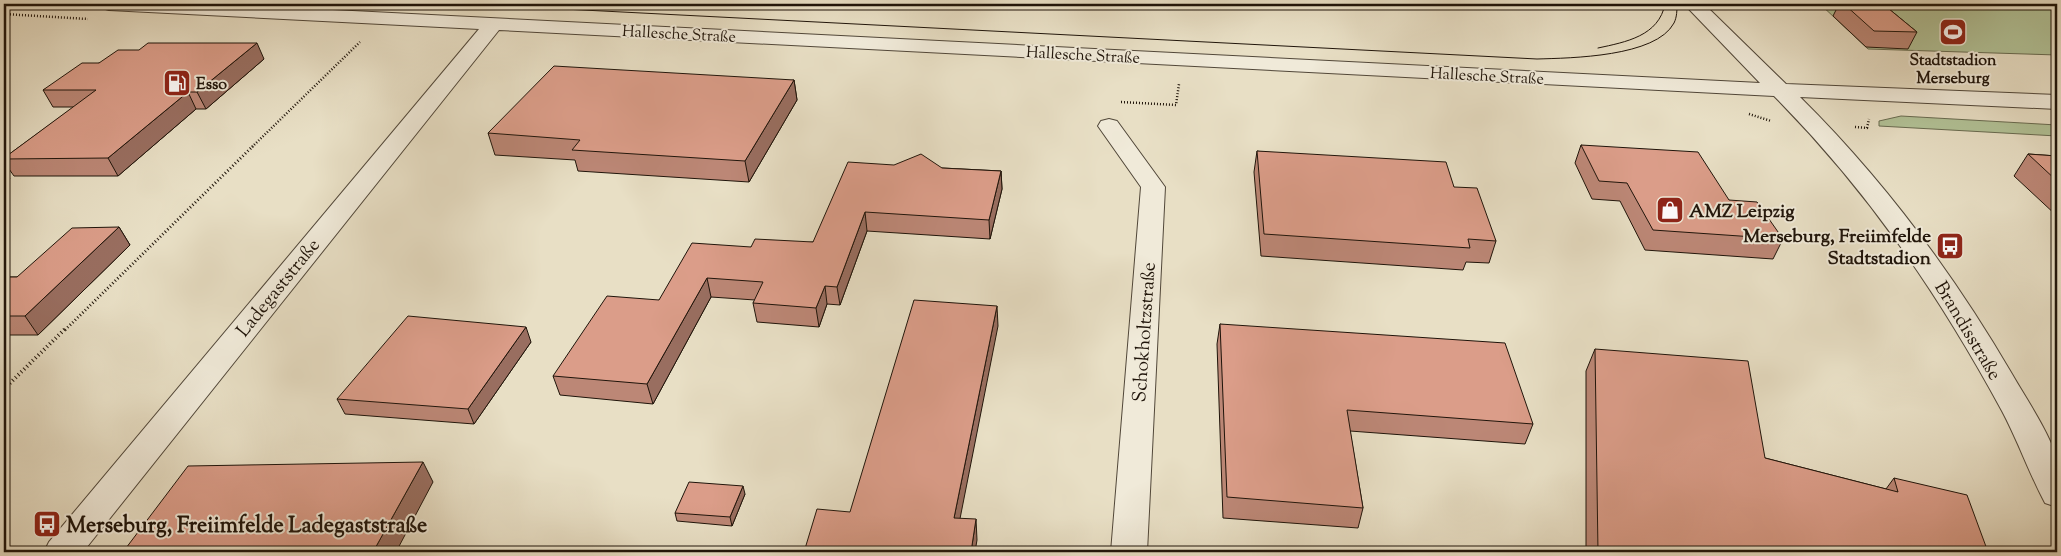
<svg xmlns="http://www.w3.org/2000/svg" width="2061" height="556" font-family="'Sorts Mill Goudy',serif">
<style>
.green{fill:#b2c297;stroke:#686b50}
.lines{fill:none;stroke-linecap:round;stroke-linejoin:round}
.minor-casing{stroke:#514739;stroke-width:2}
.path-far2{stroke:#1f140a;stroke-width:2.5;stroke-dasharray:1 2;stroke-linecap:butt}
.path-far1{stroke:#1f140a;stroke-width:3;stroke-dasharray:1 2.5;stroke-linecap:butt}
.path{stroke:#1f140a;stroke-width:4;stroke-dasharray:1 3;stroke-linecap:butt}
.minor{fill:#f0ead9;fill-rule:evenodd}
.tram{stroke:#1f140a;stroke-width:1}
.wall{fill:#bc8776;stroke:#1f140a}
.shaded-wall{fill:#996e60;stroke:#1f140a}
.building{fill:#db9d89;stroke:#1f140a}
.labels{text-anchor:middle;stroke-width:4;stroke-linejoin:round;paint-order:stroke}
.far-street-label{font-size:16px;fill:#1f140a;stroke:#f0ead9}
.far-poi-label{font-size:16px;font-weight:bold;fill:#1f140a;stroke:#f0ead9}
.poi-label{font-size:19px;font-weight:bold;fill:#1f140a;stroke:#f0ead9;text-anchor:start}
.street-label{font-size:19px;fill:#1f140a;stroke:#f0ead9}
.near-poi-label{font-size:22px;font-weight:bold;fill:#1f140a;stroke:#f0ead9;text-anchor:start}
</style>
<rect width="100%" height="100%" fill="#e8dfc5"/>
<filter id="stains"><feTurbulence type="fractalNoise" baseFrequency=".004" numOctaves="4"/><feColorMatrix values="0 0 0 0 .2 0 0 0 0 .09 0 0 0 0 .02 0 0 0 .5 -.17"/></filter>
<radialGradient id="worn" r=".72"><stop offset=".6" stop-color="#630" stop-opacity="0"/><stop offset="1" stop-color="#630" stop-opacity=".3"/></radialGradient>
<g class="green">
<path d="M1820,4H2057V55L1868,49Z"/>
<path d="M1901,116L2057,125V136L1879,126V121Z"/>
</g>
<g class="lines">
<g class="minor-casing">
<g id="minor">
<path d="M100,4H215L1760,83L1684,4H1704L1786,84L2057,95V109L1800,97C1883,179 1953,273 2012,374C2027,400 2047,429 2057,458C2060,470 2057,494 2057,507L2045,503C2029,473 2018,441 2002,411C1938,293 1868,191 1774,96L499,30L83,552H44L49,542L479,29L109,10L102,8Z"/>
<path d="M1109,119L1117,121L1165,187L1147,552H1111L1141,187L1098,126L1101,121Z"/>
</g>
</g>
<g class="path-far2">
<path d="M4,14L88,19"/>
<path d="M1121,102L1176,105L1179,84"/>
<path d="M1749,114L1771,121"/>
<path d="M1855,127L1867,128L1869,119"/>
<path d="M252,147L360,42"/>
</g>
<path class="path-far1" d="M65,330L253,146"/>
<path class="path" d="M4,389L66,328"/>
<use href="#minor" class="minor"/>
<g class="tram">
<path d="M466,4L1537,59C1571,58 1656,57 1674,23C1677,17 1677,10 1677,4"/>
<path d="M1598,48C1626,42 1659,36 1665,4"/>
</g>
</g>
<g class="wall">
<path d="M1839,4H1883L1917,32L1908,49L1866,47L1833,16Z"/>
<path d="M264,59L206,109H196L118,176H14L4,162V158L74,107H53L43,90L99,63Z"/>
<path d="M794,80L797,100L749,182L578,171L575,160L495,155L488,133Z"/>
<path d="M1581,145L1729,200L1783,239L1773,259L1645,250L1620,201L1592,199L1575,163Z"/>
<path d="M1257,151L1454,187L1496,241L1489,263L1466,262L1463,270L1261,256L1254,172Z"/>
<path d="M2028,154L2057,156V216L2014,176Z"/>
<path d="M942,168L1001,171L1002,189L990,239L867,231L840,305L827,304L819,327L757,322L753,303L755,300L711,297L653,404L560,395L553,376L659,300L751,247L813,242Z"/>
<path d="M119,227L130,245L38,335H4V277H17Z"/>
<path d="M1220,324L1533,424L1525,444L1350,431L1363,508L1358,528L1223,518L1217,344Z"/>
<path d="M531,342L474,424L345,414L337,399Z"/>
<path d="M1595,349L1765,458L1886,489L1894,478L1988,552H1586V371Z"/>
<path d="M745,494L732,526L677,521L675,513Z"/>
</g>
<g class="shaded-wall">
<path d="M257,43L264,59L206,109L197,92Z"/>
<path d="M794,80L797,100L749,182L745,161Z"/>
<path d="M188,92L196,109L118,176L108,158Z"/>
<path d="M4,170L10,179L4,184Z"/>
<path d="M1001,171L1002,189L990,239L989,220Z"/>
<path d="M865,212L867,231L840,305L837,287Z"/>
<path d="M119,227L130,245L38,335L25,316Z"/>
<path d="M707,278L711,297L653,404L647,384Z"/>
<path d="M825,286L827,304L819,327L816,308Z"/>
<path d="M997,306L998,326L956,539L954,518Z"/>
<path d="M526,327L531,342L474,424L468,409Z"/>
<path d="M423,462L433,482L396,552H373Z"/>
<path d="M743,486L745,494L732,526L730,517Z"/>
<path d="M976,519L977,540L975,552H971Z"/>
</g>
<g class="building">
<path d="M1844,4H1883L1917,32L1874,31Z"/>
<path d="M148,43H257L197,92H188L108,158L4,159V158L96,90H43L82,63H99L118,50H139Z"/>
<path d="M554,66L794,80L745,161L572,150L580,140L488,133Z"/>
<path d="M1581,145L1698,152L1729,200L1757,202L1783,239L1653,230L1627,183L1599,181Z"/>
<path d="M1257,151L1446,162L1454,187L1477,188L1496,241L1468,239L1470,248L1264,234Z"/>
<path d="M921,154L942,168L1001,171L989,220L865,212L837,287L825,286L816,308L753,303L763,282L707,278L647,384L553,376L607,296L659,300L692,243L751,247L755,239L813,242L848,162L894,165Z"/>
<path d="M2028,154L2057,156V181Z"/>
<path d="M119,227L25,316H4V277H17L72,228Z"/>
<path d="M914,300L997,306L954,518L976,519L971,552H804L817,509L850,512Z"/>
<path d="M408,316L526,327L468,409L337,399Z"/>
<path d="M1220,324L1505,343L1533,424L1347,410L1363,508L1227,497Z"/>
<path d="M1595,349L1748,361L1765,458L1898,492L1894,478L1967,495L1988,552H1598Z"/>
<path d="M423,462L373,552H123L188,466Z"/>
<path d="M689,482L743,486L730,517L675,513Z"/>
</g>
<defs>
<g id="stadium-square" transform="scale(1.4375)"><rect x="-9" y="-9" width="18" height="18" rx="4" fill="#8f2418" stroke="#f0ead9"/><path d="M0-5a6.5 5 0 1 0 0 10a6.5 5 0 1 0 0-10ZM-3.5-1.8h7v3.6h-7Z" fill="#fff"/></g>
<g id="fuel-square" transform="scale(1.4375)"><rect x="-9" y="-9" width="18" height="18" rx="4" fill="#8f2418" stroke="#f0ead9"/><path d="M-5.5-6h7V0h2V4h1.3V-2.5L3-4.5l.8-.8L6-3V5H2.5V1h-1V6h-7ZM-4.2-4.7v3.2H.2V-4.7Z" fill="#fff"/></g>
<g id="shop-square" transform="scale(1.4375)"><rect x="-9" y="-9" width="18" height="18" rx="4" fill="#8f2418" stroke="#f0ead9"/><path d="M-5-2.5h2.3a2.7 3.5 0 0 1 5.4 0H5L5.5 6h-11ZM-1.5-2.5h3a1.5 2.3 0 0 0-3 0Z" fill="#fff"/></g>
<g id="bus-square" transform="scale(1.4375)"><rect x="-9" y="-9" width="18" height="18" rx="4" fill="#8f2418" stroke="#f0ead9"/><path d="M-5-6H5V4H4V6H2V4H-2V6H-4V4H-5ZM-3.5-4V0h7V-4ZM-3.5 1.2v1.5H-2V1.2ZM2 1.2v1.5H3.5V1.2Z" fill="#fff"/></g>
</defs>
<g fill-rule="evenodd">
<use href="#stadium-square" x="1953" y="32"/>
<use href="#fuel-square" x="177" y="83"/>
<use href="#shop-square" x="1670" y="210"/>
<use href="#bus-square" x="1950" y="246"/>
<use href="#bus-square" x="47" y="524"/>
</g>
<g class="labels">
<g class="far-street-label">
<text transform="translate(679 33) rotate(3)" y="6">Hallesche Straße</text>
<text transform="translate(1083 54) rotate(3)" y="6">Hallesche Straße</text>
<text transform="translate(1487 75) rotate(3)" y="6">Hallesche Straße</text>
</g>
<g class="far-poi-label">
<text x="1953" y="65">Stadtstadion<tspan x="1953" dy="18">Merseburg</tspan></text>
<text x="196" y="89" text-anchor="start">Esso</text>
</g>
<g class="poi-label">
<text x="1689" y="217">AMZ Leipzig</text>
<text x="1931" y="242" text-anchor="end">Merseburg, Freiimfelde<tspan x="1931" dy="22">Stadtstadion</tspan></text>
</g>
<g class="street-label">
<text transform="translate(277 287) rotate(-51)" y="7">Ladegaststraße</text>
<text transform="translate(1969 330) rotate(59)" y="7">Brandisstraße</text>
<text transform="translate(1143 332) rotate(-86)" y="7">Schokholtzstraße</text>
</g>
<g class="near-poi-label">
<text x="66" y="532">Merseburg, Freiimfelde Ladegaststraße</text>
</g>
</g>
<rect width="2061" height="556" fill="none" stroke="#e8dfc5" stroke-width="20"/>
<rect x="5" y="5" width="2051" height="546" fill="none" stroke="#1f140a" stroke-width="2.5"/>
<rect x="10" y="10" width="2041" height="536" fill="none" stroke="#1f140a"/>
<rect width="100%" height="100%" filter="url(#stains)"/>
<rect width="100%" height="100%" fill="url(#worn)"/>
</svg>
